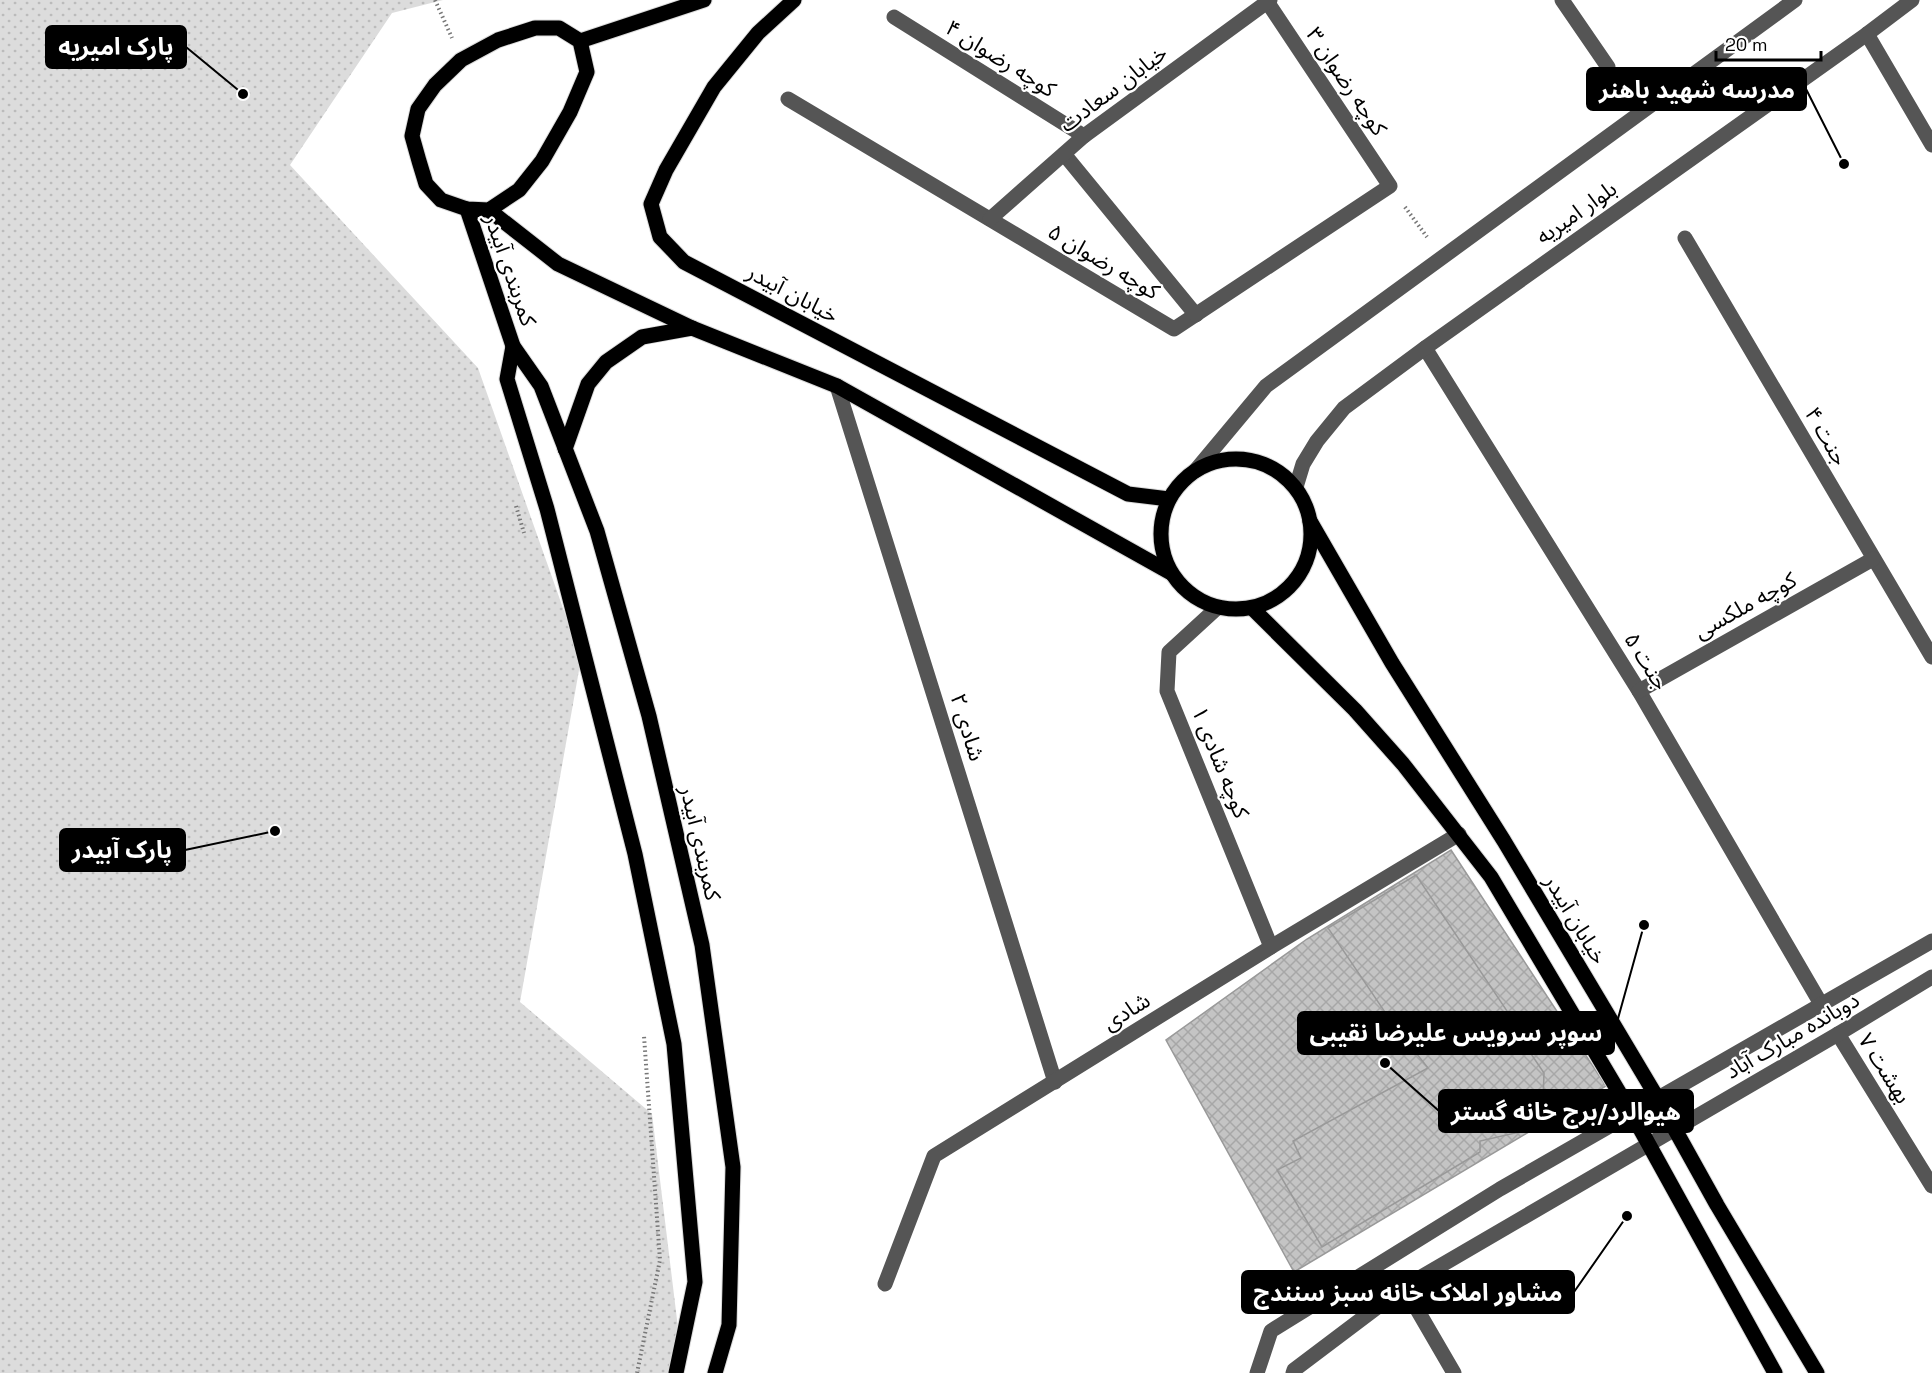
<svg xmlns="http://www.w3.org/2000/svg" width="1932" height="1373" font-family="'Space Grotesk','Noto Sans Arabic',sans-serif">
<style>
.park{fill:url(#park-dots)}
.building{fill:url(#building-cross-hatch);stroke:#999;stroke-width:1.5}
.lines{fill:none;stroke-linecap:round;stroke-linejoin:round}
.major-casing{stroke:#dbdbdb;stroke-width:17}
.path{stroke:#777;stroke-width:4;stroke-dasharray:1.5 3;stroke-linecap:butt}
.minor{stroke:#555;stroke-width:15}
.major{stroke:#000;stroke-width:15}
.labels{text-anchor:middle;stroke-width:4.5;stroke-linejoin:round;paint-order:stroke}
.street-label{font-size:22px;fill:#000;stroke:#fff}
.leader{fill:none;stroke:#000;stroke-width:2}
.callout-dot{fill:#000;stroke:#fff;stroke-width:2}
.callout{fill:#000;stroke:#000;stroke-width:2}
.callout-label{font-size:24px;text-anchor:middle;font-weight:bold;fill:#fff}
</style>
<defs>
<pattern id="park-dots" width="8" height="8" patternUnits="userSpaceOnUse" patternTransform="scale(1.5)"><rect width="8" height="8" fill="#dcdcdc"/><path d="M2 2h.1M6 6h.1" fill="none" stroke="#bbb" stroke-width="1.8" stroke-linecap="round"/></pattern>
<pattern id="building-cross-hatch" width="8" height="8" patternUnits="userSpaceOnUse" patternTransform="scale(1.5)"><rect width="8" height="8" fill="#c4c4c4"/><path d="M0 0l8 8M0 8l8-8" fill="none" stroke="#a7a7a7"/></pattern>
</defs>
<rect width="100%" height="100%" fill="#fff"/>
<path class="park" d="M0,0H443L392,13L290,165L478,368L581,659L520,1002L652,1114L683,1369L681,1373H0Z"/>
<g class="building">
<path d="M1451,850L1606,1086L1294,1272L1166,1040L1307,939Z"/>
<path d="M1416,875L1515,1023L1509,1026L1511,1032L1525,1045L1544,1073L1543,1101L1528,1130L1480,1141V1152L1322,1247L1277,1170L1301,1158L1293,1141L1428,1068L1393,1024L1328,928Z"/>
</g>
<g class="lines">
<g class="major-casing">
<g id="major">
<path d="M794,0L758,33L714,87L666,170L651,204L660,237L684,262L1128,494L1169,499"/>
<path d="M535,28H559L580,41L587,72L570,112L542,161L519,190L489,210L467,209L441,200L426,184L419,161L412,136L418,109L435,85L461,60L498,40Z"/>
<path d="M580,41L704,0"/>
<path d="M467,209L513,346L541,386L597,531L649,716L702,945L733,1167L729,1325L715,1373"/>
<path d="M489,210L558,264L692,328L837,386L1171,573"/>
<path d="M513,346L507,379L547,509L635,854L674,1044L695,1282L676,1373"/>
<path d="M565,449L588,384L606,362L642,337L692,328"/>
<circle cx="1236" cy="534" r="75"/>
<path d="M1310,521L1392,663L1504,841L1658,1099L1717,1205L1817,1373"/>
<path d="M1253,609L1355,710L1403,764L1491,877L1632,1114L1775,1373"/>
</g>
</g>
<g class="path">
<path d="M435,0L452,38"/>
<path d="M1405,207L1427,237"/>
<path d="M516,506L524,533"/>
<path d="M637,1373L660,1260L644,1036"/>
</g>
<g class="minor">
<path d="M1562,0L1608,67"/>
<path d="M894,17L1084,136"/>
<path d="M1867,34L1932,145"/>
<path d="M788,99L1174,329L1390,186L1266,0"/>
<path d="M1064,154L1196,315"/>
<path d="M990,219L1084,136L1270,0"/>
<path d="M1685,238L1932,657"/>
<path d="M1425,348L1639,691L1821,1004"/>
<path d="M837,386L1055,1082"/>
<path d="M1195,471L1266,386L1795,0"/>
<path d="M1296,487L1303,464L1317,441L1344,408L1425,348L1867,34L1912,0"/>
<path d="M1217,608L1169,652L1167,691L1271,947"/>
<path d="M1639,691L1873,559"/>
<path d="M1838,1034L1932,1186"/>
<path d="M885,1284L934,1156L1271,947L1459,834"/>
<path d="M1404,1287L1454,1373"/>
<path d="M1257,1373L1271,1331L1500,1189L1932,941"/>
<path d="M1293,1373L1294,1370L1404,1287L1838,1034L1932,977"/>
</g>
<use href="#major" class="major"/>
</g>
<g class="labels">
<g class="street-label">
<text transform="translate(1001 58) rotate(32)" y="8">کوچه رضوان ۴</text>
<text transform="translate(1347 81) rotate(56)" y="8">کوچه رضوان ۳</text>
<text transform="translate(1113 88) rotate(-37)" y="8">خیابان سعادت</text>
<text transform="translate(1576 212) rotate(-35)" y="8">بلوار امیریه</text>
<text transform="translate(1104 261) rotate(31)" y="8">کوچه رضوان ۵</text>
<text transform="translate(511 270) rotate(71)" y="8">کمربندی آبیدر</text>
<text transform="translate(793 293) rotate(28)" y="8">خیابان آبیدر</text>
<text transform="translate(1827 436) rotate(60)" y="8">جنت ۴</text>
<text transform="translate(1745 605) rotate(-29)" y="8">کوچه ملکسی</text>
<text transform="translate(1647 661) rotate(58)" y="8">جنت ۵</text>
<text transform="translate(968 727) rotate(73)" y="8">شادی ۲</text>
<text transform="translate(1221 762) rotate(68)" y="8">کوچه شادی ۱</text>
<text transform="translate(701 843) rotate(77)" y="8">کمربندی آبیدر</text>
<text transform="translate(1576 919) rotate(59)" y="8">خیابان آبیدر</text>
<text transform="translate(1126 1011) rotate(-32)" y="8">شادی</text>
<text transform="translate(1792 1035) rotate(-30)" y="8">دوبانده مبارک آباد</text>
<text transform="translate(1885 1068) rotate(58)" y="8">بهشت ۷</text>
</g>
</g>
<path class="leader" d="M243 94L186 47M1844 164L1806 89M275 831L185 850M1644 925L1614 1033M1385 1063L1439 1111M1627 1216L1574 1292"/>
<g class="callout-dot">
<circle cx="243" cy="94" r="6"/>
<circle cx="1844" cy="164" r="6"/>
<circle cx="275" cy="831" r="6"/>
<circle cx="1644" cy="925" r="6"/>
<circle cx="1385" cy="1063" r="6"/>
<circle cx="1627" cy="1216" r="6"/>
</g>
<g class="callout">
<rect x="46" y="26" width="140" height="42" rx="6"/>
<rect x="1587" y="68" width="219" height="42" rx="6"/>
<rect x="60" y="829" width="125" height="42" rx="6"/>
<rect x="1298" y="1012" width="316" height="42" rx="6"/>
<rect x="1439" y="1090" width="254" height="42" rx="6"/>
<rect x="1242" y="1271" width="332" height="42" rx="6"/>
</g>
<g class="callout-label">
<text x="116" y="55">پارک امیریه</text>
<text x="1697" y="98">مدرسه شهید باهنر</text>
<text x="122" y="858">پارک آبیدر</text>
<text x="1456" y="1041">سوپر سرویس علیرضا نقیبی</text>
<text x="1566" y="1120">هیوالرد/برج خانه گستر</text>
<text x="1408" y="1301">مشاور املاک خانه سبز سنندج</text>
</g>
<path d="M1716 51v9h105v-9" fill="none" stroke="#000000" stroke-width="3"/>
<text x="1725" y="51" font-size="18" fill="#000000" stroke="#ffffff" stroke-width="4.5" paint-order="stroke">20 m</text>
</svg>
